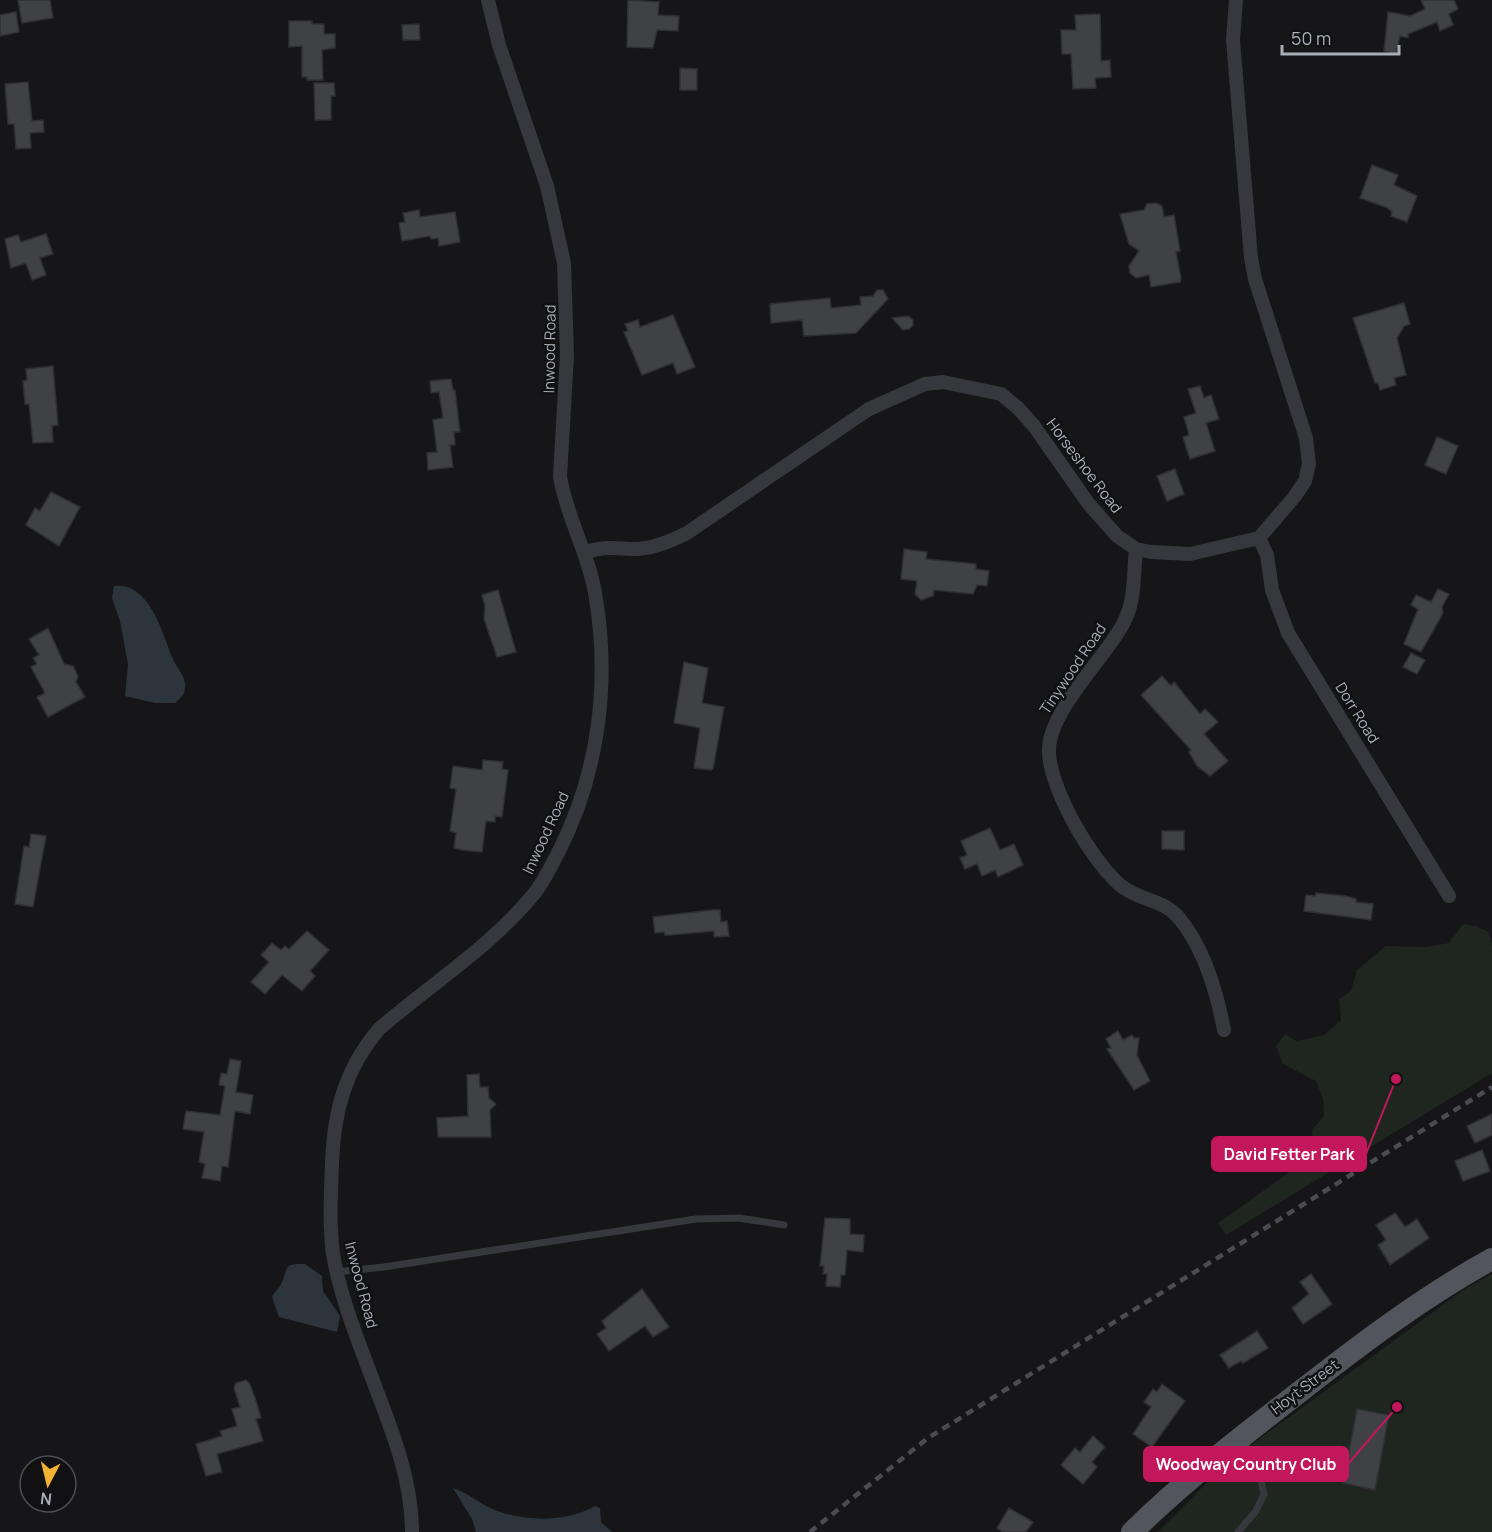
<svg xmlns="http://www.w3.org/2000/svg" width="1492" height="1532" font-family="Manrope,sans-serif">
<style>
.green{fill:#1e261f}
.water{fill:#2c353c}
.building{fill:#404145;stroke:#303034;stroke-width:1.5}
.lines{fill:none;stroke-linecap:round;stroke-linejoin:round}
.lane{stroke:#37383d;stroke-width:7}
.street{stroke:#37383d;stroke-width:14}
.primary{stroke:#53555c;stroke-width:22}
.rail{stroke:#4a4c52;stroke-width:4.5;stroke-dasharray:8 6;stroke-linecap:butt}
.labels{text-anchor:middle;stroke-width:5;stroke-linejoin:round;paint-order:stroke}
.street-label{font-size:15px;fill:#a8adb8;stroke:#111113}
.leader{fill:none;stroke:#c2185b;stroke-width:2}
.callout-dot{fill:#c2185b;stroke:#111113;stroke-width:2}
.callout{fill:#c2185b;stroke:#c2185b;stroke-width:2}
.callout-label{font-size:16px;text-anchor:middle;font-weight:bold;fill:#fff}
</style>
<rect width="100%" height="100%" fill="#161618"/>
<g class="green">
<path d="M1463,924L1476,926L1489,932L1492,946V1073L1226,1235L1218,1223L1294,1169L1301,1153L1313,1147L1312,1130L1324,1116L1323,1099L1316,1081L1283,1064L1276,1046L1285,1034L1296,1041L1324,1035L1341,1020L1339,999L1351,991L1357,970L1386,946L1427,947L1449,943Z"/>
<path d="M1492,1274V1532H1158L1226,1463L1466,1288Z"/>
</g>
<g class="water">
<path d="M114,586C150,582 162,633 173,659C177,668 187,678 185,688C185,695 179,699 175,703H155L125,696L128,664L120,621L112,598Z"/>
<path d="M305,1264L322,1276L323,1291L340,1316L337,1332L279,1317L272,1297C274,1292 279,1289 281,1284C289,1269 281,1263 305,1264Z"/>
<path d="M453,1488C466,1492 478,1502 490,1508C520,1522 567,1523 595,1506L600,1508L601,1522L612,1532H476L472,1519Z"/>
</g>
<g class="building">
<path d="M18,0H50L53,18L22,23Z"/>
<path d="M628,0L659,2L658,15L679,16L678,31L657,30L653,48L627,47Z"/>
<path d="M1421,0H1454L1458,9L1449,14L1453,25L1440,31L1437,22L1408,34V38L1400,36L1396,54L1384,51L1388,12L1410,16L1425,9Z"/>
<path d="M16,12L19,32L0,36V15Z"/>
<path d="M1100,14L1101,61L1110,60L1111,77L1095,78L1096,88L1073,89L1071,54H1062L1061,30H1076L1075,15Z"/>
<path d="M289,21H312V24H324V34H335V48L322,50L323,80H307V77H302V46L289,47Z"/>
<path d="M419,24L420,40H403L402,25Z"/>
<path d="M680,68L697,69V90H680Z"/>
<path d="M28,82L32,121L43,120L44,132L30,133L31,148L16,149L14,124H8L5,84Z"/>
<path d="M314,83H334L335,96H331V120H315Z"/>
<path d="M1372,165L1398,175L1394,185L1417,196L1407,222L1391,216L1392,212L1388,208L1360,198Z"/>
<path d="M1156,203L1162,206L1164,217L1174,215L1180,251L1176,252L1181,278L1180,282L1151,287L1149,275L1136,278L1130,273L1129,266L1139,251L1129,244L1120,214L1144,210L1147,204Z"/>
<path d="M419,210L420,217L455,212L460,242L439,246L438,238L431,239L430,236L402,241L399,223L405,222L403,213Z"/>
<path d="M46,234L53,254L40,258L46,275L32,280L26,263L11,268L5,239L18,235L21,242Z"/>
<path d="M877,290H883L888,299L856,333L804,336L802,320L771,323L770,304L830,298L831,308L861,305L860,297L873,296Z"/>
<path d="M1404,303L1410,324L1404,326L1397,338L1406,375L1394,378L1396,385L1380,390L1378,383H1375L1353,318Z"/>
<path d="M673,315L695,367L677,374L673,363L642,375L624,332L628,331L625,324L638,320L640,327Z"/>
<path d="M908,316L913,320V325L909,329L903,330L892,318Z"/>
<path d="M53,366L58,425L52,426L53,442L33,443L29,404H25L23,381L27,380L26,369Z"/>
<path d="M451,379L453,390H455L460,432H454L455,445H450L453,467L428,470L427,453L437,452L433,420L443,418L439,392L431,393L430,381Z"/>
<path d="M1200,386L1204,398L1211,395L1219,419L1206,423L1215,451L1190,459L1183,437L1189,435L1184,417L1196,413L1188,389Z"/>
<path d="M1437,437L1458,446L1446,474L1425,465Z"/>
<path d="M1175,469L1184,494L1167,501L1157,476Z"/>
<path d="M51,492L80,507L59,546L26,525L35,508L40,511Z"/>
<path d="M904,549L927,552L926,559L976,564V569L989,571L987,586L977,585L973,594L934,590L933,596L921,600L915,594L917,581L901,579Z"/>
<path d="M1438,589L1449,594L1442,607L1443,613L1421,652L1404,644L1418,609L1411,605L1416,595L1431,602Z"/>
<path d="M498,590L516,652L497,657L484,619L485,606L482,595Z"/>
<path d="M48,628L64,664L73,666L78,676L76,682L85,697L48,717L37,697L45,693L31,667L37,664L33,658L39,655L29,639Z"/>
<path d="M1411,653L1425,660L1417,674L1403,667Z"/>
<path d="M684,662L708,668L702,703L724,707L713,769L711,770L694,768L700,728L674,723Z"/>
<path d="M1162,676L1171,686L1174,682L1200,714L1205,709L1218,722L1204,734L1228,761L1210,776L1197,766L1189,752L1191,750L1141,695Z"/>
<path d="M483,760L503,762L502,769L508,770L502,817L495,816V822L486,821L482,852L462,850L454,848L456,833L450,831L456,789L450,788L453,766L482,770Z"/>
<path d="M990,828L1000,850L1014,844L1023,865L998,877L995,870L982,876L977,864L965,869L960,858L967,855L961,841Z"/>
<path d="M1162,831H1184V850L1162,849Z"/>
<path d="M31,834L46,836L33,907L15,904L24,846L29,847Z"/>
<path d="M1316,893L1346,896L1356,899V902L1373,904L1371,920L1304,911L1306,895L1315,896Z"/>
<path d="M712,910H720L721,922L727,921L729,936L714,937V931L670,935H665L664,932L655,933L653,917Z"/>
<path d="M307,931L329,950L310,971L315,976L302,991L282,975L265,994L251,982L269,962L261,955L272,943L281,950L285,946L289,949Z"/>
<path d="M1118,1031L1123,1040L1132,1035L1134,1038H1139L1137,1055L1150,1081L1134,1090L1107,1049L1111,1048L1106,1039Z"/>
<path d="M230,1059L241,1061L236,1092L253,1095L250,1114L235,1111L228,1167L222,1166L220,1181L202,1178L205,1164L199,1162L204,1132L183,1129L186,1111L220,1115L225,1086L219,1085L221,1073L227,1074Z"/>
<path d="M479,1074L480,1087H488L489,1098L496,1104L490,1110L491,1137H438L437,1118L468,1116L467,1075Z"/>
<path d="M1492,1114V1135L1475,1143L1467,1126Z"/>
<path d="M1482,1150L1490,1171L1463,1181L1455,1161Z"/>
<path d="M1395,1213L1405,1227L1417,1219L1429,1238L1390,1265L1378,1245L1386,1240L1376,1225Z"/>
<path d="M825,1218L850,1219V1234L864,1235L863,1252L847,1250L845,1275H841L840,1287L826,1286L827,1274H823L824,1266H820Z"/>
<path d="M1311,1274L1332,1304L1303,1324L1292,1308L1309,1294L1300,1282Z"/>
<path d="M642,1289L669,1327L653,1337L645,1326L609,1351L597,1334L606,1328L602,1321Z"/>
<path d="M1257,1331L1268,1348L1243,1363L1241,1361L1229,1368L1220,1355Z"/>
<path d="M246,1380L250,1384L258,1407L261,1418L256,1419L263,1441L217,1454L222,1472L206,1476L196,1444L222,1436L220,1431L237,1426L232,1409L240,1407L234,1388L236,1383Z"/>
<path d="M1162,1384L1185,1401L1152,1447L1133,1434L1151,1407L1144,1402L1153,1389L1157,1392Z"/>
<path d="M1357,1409L1389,1415L1375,1490L1343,1483Z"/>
<path d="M1093,1436L1105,1447L1092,1462L1097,1467L1083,1484L1061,1465L1075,1448L1080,1452Z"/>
<path d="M1009,1508L1033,1522L1026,1532H1003L997,1528Z"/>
</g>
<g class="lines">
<g class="lane">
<path d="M337,1272L384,1267L696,1219L739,1218L784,1225"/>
<path d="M1238,1532L1256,1511L1264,1494L1257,1462L1243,1442"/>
</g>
<g class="street">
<path d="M1259,538L1267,555L1272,590L1288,633L1449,896"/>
<path d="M1136,549C1133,576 1136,600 1123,624C1105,658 1051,709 1049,748C1047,786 1094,866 1124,888C1143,901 1164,900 1179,918C1204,948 1217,993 1224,1030"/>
<path d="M585,553C603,545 617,549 637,549C655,548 671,541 687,533L869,409L925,384L943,382L1001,394L1018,408L1034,426L1088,503L1117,536L1136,549L1151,552L1190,554L1259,538L1295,496L1305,481L1309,464L1306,438L1255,279L1251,258L1233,40L1236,0"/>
<path d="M412,1532C412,1472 386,1417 366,1362C353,1328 339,1290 333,1254C329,1224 331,1192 332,1163C334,1111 345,1069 379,1029C430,985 490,947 533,895C544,882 551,866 559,851C598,774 610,685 596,599C590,556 567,519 560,477L567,355L564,263L547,186L499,45L488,0"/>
</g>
<path class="primary" d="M1132,1532C1182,1483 1237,1440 1293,1397C1357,1347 1421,1298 1492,1259"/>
<path class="rail" d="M810,1532L928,1438L1492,1087"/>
</g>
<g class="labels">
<g class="street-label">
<text transform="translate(550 349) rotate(-89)" y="5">Inwood Road</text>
<text transform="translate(1084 466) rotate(53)" y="5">Horseshoe Road</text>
<text transform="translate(1073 669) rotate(-56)" y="5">Tinywood Road</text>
<text transform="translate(1357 713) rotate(58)" y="5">Dorr Road</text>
<text transform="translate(546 833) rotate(-65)" y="5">Inwood Road</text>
<text transform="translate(361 1285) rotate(75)" y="5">Inwood Road</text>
<text transform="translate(1305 1387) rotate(-37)" y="5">Hoyt Street</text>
</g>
</g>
<path class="leader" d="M1396 1079L1366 1154M1397 1407L1348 1464"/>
<g class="callout-dot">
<circle cx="1396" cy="1079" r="6"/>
<circle cx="1397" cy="1407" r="6"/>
</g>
<g class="callout">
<rect x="1212" y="1137" width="154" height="34" rx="6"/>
<rect x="1144" y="1447" width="204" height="34" rx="6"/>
</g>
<g class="callout-label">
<text x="1289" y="1160">David Fetter Park</text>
<text x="1246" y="1470">Woodway Country Club</text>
</g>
<g transform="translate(48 1484) rotate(187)"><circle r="28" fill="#111113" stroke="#4d4f55" stroke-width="1.5"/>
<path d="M0-4.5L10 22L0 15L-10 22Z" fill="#f2b134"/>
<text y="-9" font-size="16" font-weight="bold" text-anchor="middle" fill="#a8adb8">N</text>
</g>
<path d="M1282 45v9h117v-9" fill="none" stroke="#a8adb8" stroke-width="3"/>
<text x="1291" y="45" font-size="18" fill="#a8adb8" stroke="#111113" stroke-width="4.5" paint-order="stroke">50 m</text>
</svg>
